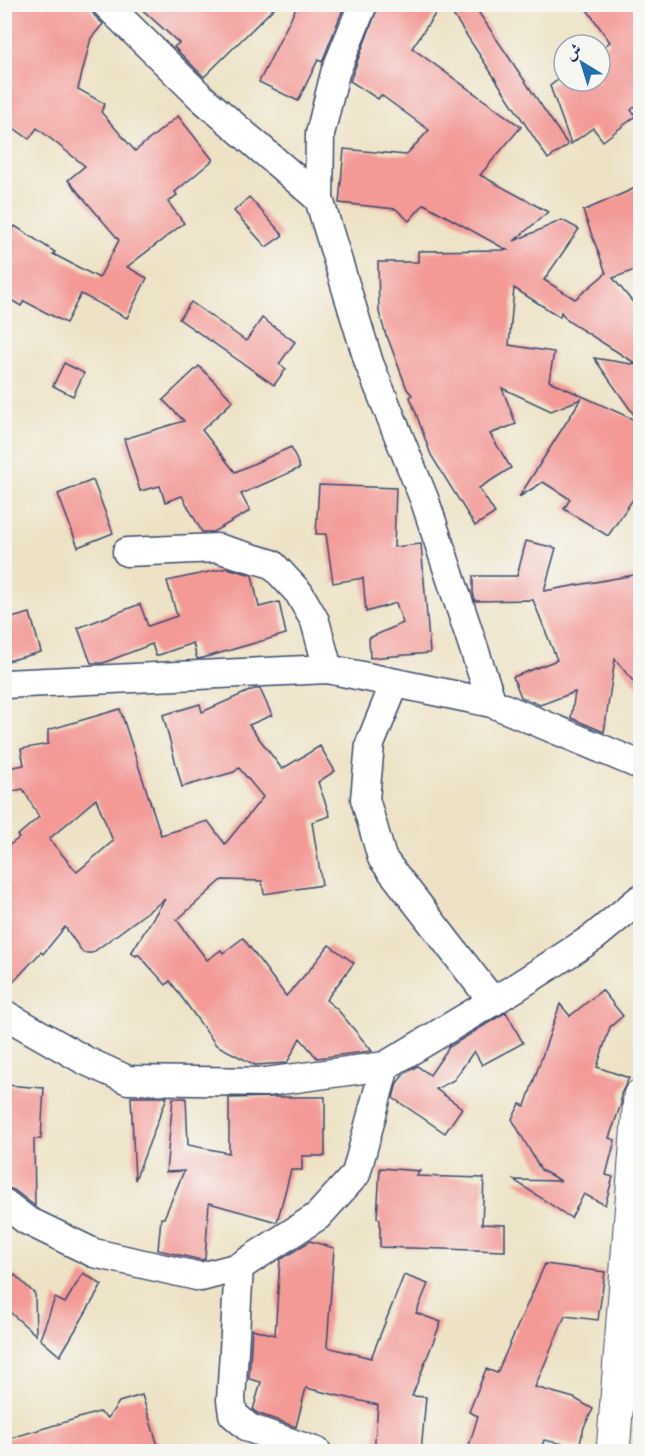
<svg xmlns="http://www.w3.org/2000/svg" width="645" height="1456" font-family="'Old Standard TT',Amiri,serif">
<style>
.building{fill:#f39996;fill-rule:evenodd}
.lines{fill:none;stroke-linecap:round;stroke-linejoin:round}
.minor-casing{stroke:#3a4a6d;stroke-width:31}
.tertiary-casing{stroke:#3a4a6d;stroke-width:35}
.minor{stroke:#fff;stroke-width:28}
.tertiary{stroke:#fff;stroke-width:33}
</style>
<rect width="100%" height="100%" fill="#f6f6f2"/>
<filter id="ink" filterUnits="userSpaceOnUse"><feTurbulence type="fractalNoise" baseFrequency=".0167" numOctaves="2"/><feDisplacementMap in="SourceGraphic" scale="12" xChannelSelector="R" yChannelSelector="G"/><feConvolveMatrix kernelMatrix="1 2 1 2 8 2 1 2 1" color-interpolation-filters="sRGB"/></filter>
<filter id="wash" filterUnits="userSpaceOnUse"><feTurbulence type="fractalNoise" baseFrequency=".008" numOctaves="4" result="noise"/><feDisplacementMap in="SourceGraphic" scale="24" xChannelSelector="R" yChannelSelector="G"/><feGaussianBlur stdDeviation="1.35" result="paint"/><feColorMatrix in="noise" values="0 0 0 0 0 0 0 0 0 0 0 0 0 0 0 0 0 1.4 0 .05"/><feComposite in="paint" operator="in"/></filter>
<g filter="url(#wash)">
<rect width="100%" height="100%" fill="#ede2c5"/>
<g id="blocks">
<g class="building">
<path d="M4,4H90L94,15L103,24L91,38L78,89L105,104L101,112L135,151L178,116L213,160L175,192L177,195L168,202L184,223L127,267L147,278L127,318L81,294L66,323L24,301L21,306L4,296V242L15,226L55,252L53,254L99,278L119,240L68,180L85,166L37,128L29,139L4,121Z"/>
<path d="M136,4H278L204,77L174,47L179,43Z"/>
<path d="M298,4H345L322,62L318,60L298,101L259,82Z"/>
<path d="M379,4H442L412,48L521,127L480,175L548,212L514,241L562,220L579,229L544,280L575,299L606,273L583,211L640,186V268L613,278L640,311V489L608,536L564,509L570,499L543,482L519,497L581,399L551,411L502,388L516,424L490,434L511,468L479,488L495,513L475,526L431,455L410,397L412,395L407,389L387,336H386L379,312L378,262H418V251L507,250L424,204L409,221L396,209L339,203L344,149L406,155L429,130L381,95L378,99L350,81ZM514,288L560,317L561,312L568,321L638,365L594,358L639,422L549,381L554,352L509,345Z"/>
<path d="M446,4H473L568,145L548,159Z"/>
<path d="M583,4H640V102L631,110L636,116L603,141L593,128L571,144L550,86L564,75V81H600V49L610,42Z"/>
<path d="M249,197L283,235L266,247L234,211Z"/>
<path d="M191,302L246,341L262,318L295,342L279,364L286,369L274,385L179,319Z"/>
<path d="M64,363L84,373L73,396L53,386Z"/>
<path d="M199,366L233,401L202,430L235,472L291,447L300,468L241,494L250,511L213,532H202L182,496L165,502L160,486L140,491L124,439L184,421L163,400Z"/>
<path d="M93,480L113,533L78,547L58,494Z"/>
<path d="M319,485L396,488L394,547L421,544L430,653L370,658L369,638L403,623L396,603L366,612L363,578L333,583L326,534H316Z"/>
<path d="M526,541L556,548L544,591L640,574V690L615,659L604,732L571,718L575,692L540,705L521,697L513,677L557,660L533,600L475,601L473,592V576H517Z"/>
<path d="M227,568L252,575L259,607L279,602L286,634L203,658L197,659L193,643L156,656L152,644L103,663H91L78,628L140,604L148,626L177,616L167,581Z"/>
<path d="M30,613L41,652L4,662V620Z"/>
<path d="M254,689H260L272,715L249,725L282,769L320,746L335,771L318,782L330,816L312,822L322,885L264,894L262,881L222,880L177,920L207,960L221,950L223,953L243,938L286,996L311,968L329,945L354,963L326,1000L338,1010L372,1051L317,1058L300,1038L287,1063L255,1065L216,1045L170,981L166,985L138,954L136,956L131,953L165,899L92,953H83L65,927L43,954L41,952L4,992V849L19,838L17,836L39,817L23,789L12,791L8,768L24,765L21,749L48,744V730L120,709L161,835L208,821L225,844L263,797L239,768L234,772L182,787L163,715L200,704L202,712ZM96,799L113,841L77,872L49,839Z"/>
<path d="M602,990L623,1016L610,1027L597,1067L629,1078L621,1094V1104L609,1138L615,1140L606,1175L613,1177L605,1205L584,1194L571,1218L514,1180L561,1181L541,1170L512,1119L520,1104L525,1106L560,1004L570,1016Z"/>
<path d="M506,1012L523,1043L482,1065L474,1051L454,1080L436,1089L462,1108L445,1133L393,1098L397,1083L404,1074L417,1066L430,1075L449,1047Z"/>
<path d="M5,1085L44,1088L41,1139H34L35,1206L14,1190L4,1187Z"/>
<path d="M131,1097H167L135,1180Z"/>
<path d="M276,1097H325V1156H302V1170H291L277,1222L209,1203L205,1259L201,1260L158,1250L161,1218H164L184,1171L166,1172L173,1098H186L188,1145L229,1153V1098Z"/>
<path d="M380,1168L420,1171L416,1176L484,1178L482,1224L505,1225V1251L380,1247V1219L377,1218Z"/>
<path d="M310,1241L334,1248L327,1347L371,1358L404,1275L428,1284L416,1313L441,1322L412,1396L426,1397L421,1452H374L378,1405L306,1388L296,1427L257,1413L253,1410L261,1382L249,1379L252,1329L275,1335L280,1260Z"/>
<path d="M545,1264L605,1272L598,1320L565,1316L535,1387L574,1398L593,1409L584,1427L579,1447L544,1440L540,1452H467L478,1416L469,1412L486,1369L497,1373Z"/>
<path d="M83,1273L102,1285L60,1356L40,1339L55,1298L65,1303Z"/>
<path d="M15,1275L35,1294L36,1335L4,1307V1287Z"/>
<path d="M142,1395L160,1452H4V1440L99,1412L108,1418L119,1402Z"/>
</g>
</g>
</g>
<g filter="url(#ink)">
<use href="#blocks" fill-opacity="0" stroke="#3a4a6d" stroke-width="1.5"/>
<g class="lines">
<g class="minor-casing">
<g id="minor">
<path d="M106,4L202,98L319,199"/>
<path d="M363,4L335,73L320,134L319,199L369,363L425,501L492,703"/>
<path d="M127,552L217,548L272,564L299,593L315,621L328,669"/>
<path d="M395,683L370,744L365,799L382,858L493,1002"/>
<path d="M4,684L328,669L492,703L640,765"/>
<path d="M4,1014L86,1061L128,1080L266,1082L385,1066L515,988L594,937L640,899"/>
<path d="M4,1203L26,1220L94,1253L201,1277L239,1267L318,1216L356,1174L385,1066"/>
<path d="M239,1267L231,1400L233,1414L249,1428L317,1452"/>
</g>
</g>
<g class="tertiary-casing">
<path id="tertiary" d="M613,1452L640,1096"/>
</g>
<use href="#minor" class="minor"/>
<use href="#tertiary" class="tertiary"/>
</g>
</g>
<rect width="645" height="1456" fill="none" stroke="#f6f6f2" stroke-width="24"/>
<g transform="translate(582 63) rotate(322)"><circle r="28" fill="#f6f6f2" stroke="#9ea6b7" stroke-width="1.5"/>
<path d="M0-4.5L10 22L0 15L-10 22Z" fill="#1f6fb2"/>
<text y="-9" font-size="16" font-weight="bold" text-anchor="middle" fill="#1b2f5e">ش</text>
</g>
</svg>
